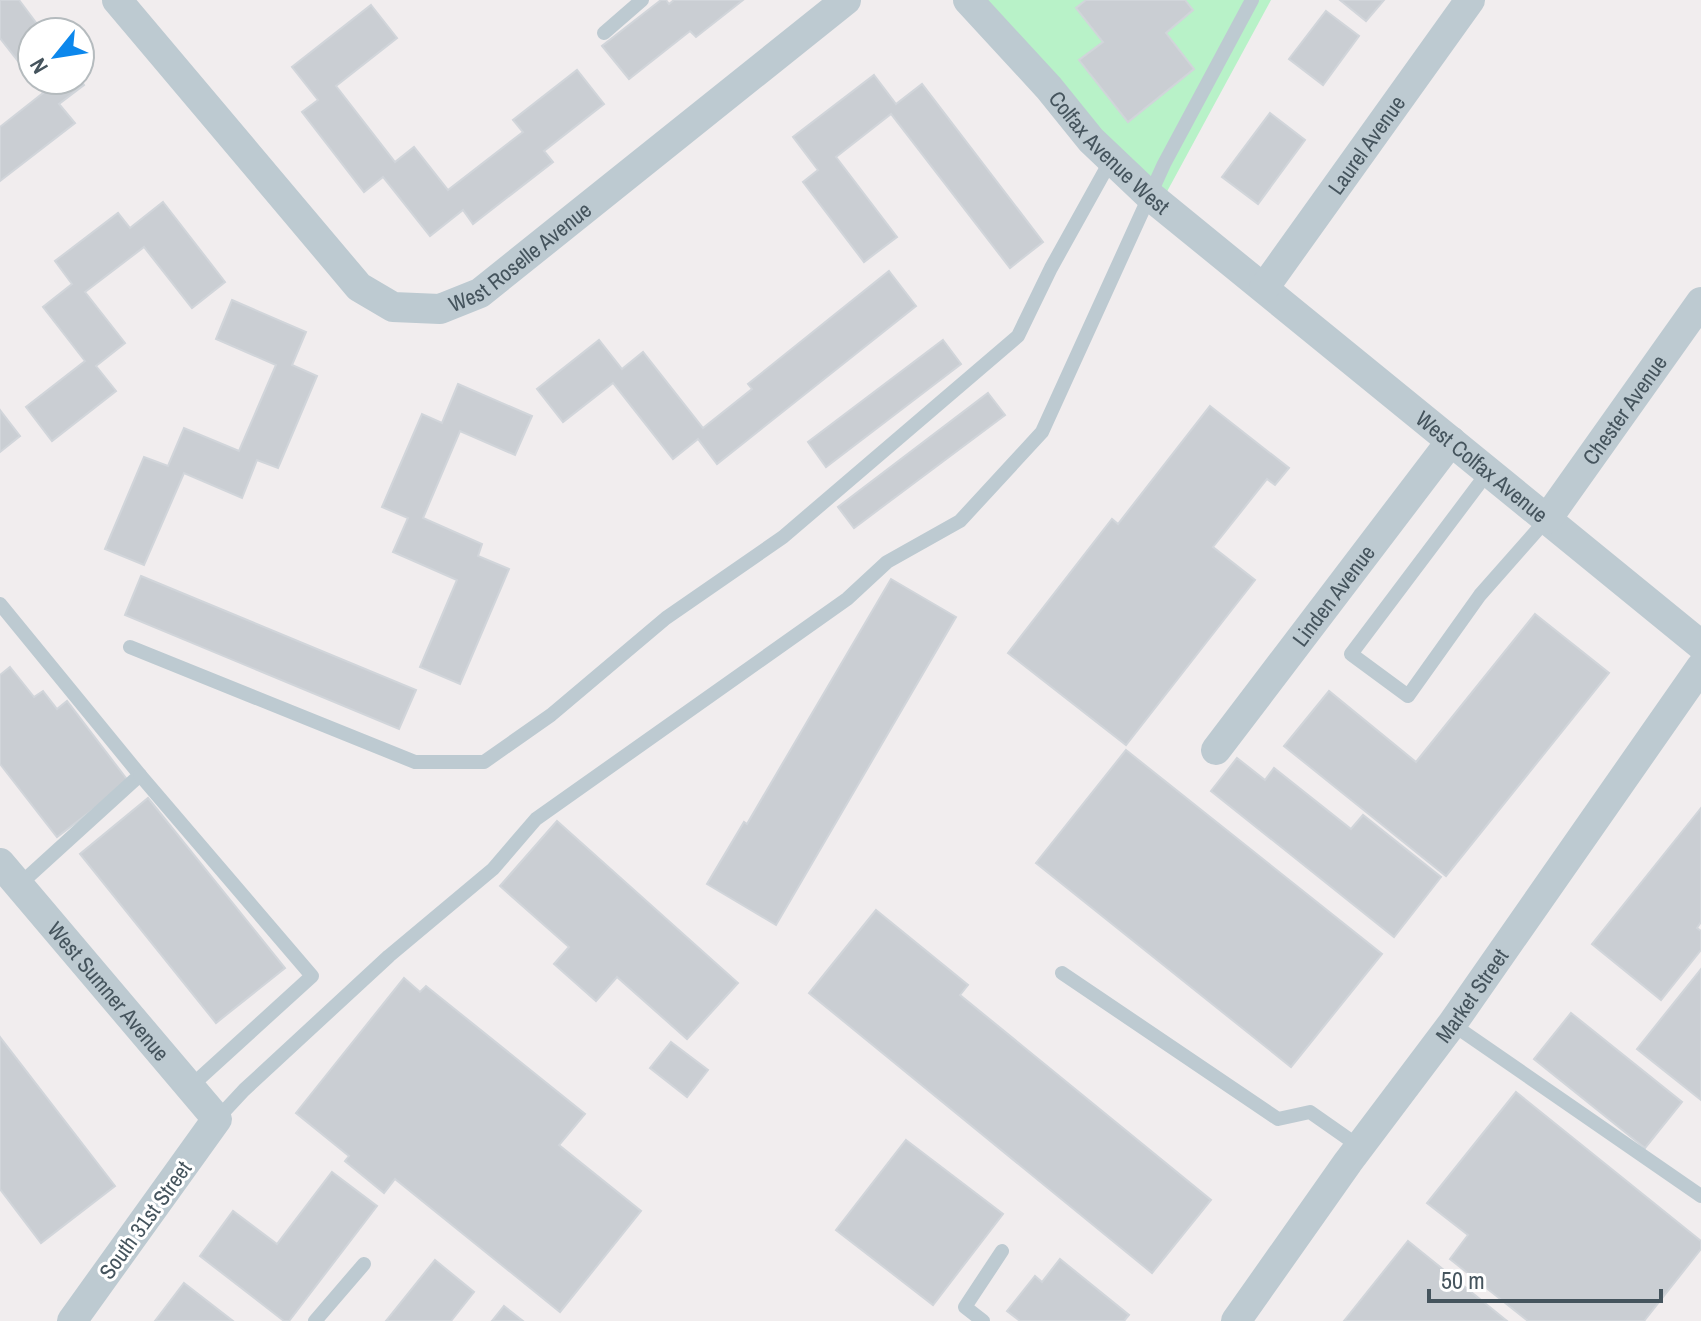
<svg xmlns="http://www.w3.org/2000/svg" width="1701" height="1321" font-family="'Archivo Narrow',sans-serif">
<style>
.green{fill:#b8f2c8}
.building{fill:#caced3;stroke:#d1d5da;stroke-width:2}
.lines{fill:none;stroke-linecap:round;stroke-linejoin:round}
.service{stroke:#bdcad1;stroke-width:14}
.minor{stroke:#bdcad1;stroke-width:30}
.labels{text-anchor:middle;stroke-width:6;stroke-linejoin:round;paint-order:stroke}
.street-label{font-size:22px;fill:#45545d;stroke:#fff}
</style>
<rect width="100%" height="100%" fill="#f1edee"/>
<path class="green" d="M968,0H1271L1157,210Z"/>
<g class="building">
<path d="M0,0H19L43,32H32V79L0,38Z"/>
<path d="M661,0H666L669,4L674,0H743L696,37L690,31L629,79L602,46Z"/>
<path d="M1086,0H1185L1193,10L1166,33L1194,69L1128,122L1079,60L1103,42L1076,8Z"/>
<path d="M1340,0H1384L1366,21Z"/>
<path d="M371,5L397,38L336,86L395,162L414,147L448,190L523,132L513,120L577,70L604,104L544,151L553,162L473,224L463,210L430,236L383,177L364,192L302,112L318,100L292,67Z"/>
<path d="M1326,11L1359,36L1323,85L1289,59Z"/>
<path d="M874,75L896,104L922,84L1043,242L1010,268L891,114L836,157L897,237L864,262L803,182L818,170L793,137Z"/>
<path d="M80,79L84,85L59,104L75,123L0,181V127L43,93L33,80Z"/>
<path d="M1270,113L1305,140L1258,204L1222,177Z"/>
<path d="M163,202L225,282L192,308L144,247L85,292L125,343L96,366L116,391L52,441L26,407L85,361L43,307L72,284L55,261L118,213L130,228Z"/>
<path d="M889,271L916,306L717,464L698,439L673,459L613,383L563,422L537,389L599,340L622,369L643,352L703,428L752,389L748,384Z"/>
<path d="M232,300L306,332L292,365L317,376L278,468L257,460L242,498L184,473L144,565L105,549L144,457L168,466L184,428L239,451L276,365L216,339Z"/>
<path d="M943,340L961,364L826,467L808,442Z"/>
<path d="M458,384L532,416L515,455L460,431L423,518L482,544L478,556L509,569L460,684L420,667L457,580L393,552L408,518L382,507L422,414L442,423Z"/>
<path d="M988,393L1005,415L854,528L838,507Z"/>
<path d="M1210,406L1289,468L1275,485L1267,479L1213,547L1255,580L1126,745L1008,653L1112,519L1118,524Z"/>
<path d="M0,410L20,436L0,452Z"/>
<path d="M141,576L416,690L399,729L125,615Z"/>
<path d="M891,579L956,617L776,925L707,884L744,822L747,824Z"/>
<path d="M1535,614L1609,673L1446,876L1284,746L1329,691L1416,762Z"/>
<path d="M10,667L34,697L43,691L57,709L67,701L129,782L57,837L0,764V675Z"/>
<path d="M1126,750L1382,954L1291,1067L1036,863Z"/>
<path d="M1237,758L1265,780L1274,768L1351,829L1363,815L1441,877L1394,937L1211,791Z"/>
<path d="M148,798L285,968L216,1023L80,854Z"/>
<path d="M1701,808V922L1697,928L1701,931V950L1661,1000L1592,944Z"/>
<path d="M557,821L738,983L687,1039L617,977L596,1001L554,964L569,947L500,886Z"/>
<path d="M876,910L968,985L960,995L1211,1200L1152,1273L809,993Z"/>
<path d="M1701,969V1100L1637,1049Z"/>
<path d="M404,978L420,992L426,986L585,1114L559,1145L641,1211L560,1312L395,1179L384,1193L345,1161L349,1156L296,1113Z"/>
<path d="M1571,1013L1682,1102L1645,1148L1534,1059Z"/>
<path d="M0,1037L115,1186L41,1243L0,1189Z"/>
<path d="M671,1042L708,1070L687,1097L650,1068Z"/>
<path d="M1516,1092L1701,1241V1249L1644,1321H1528L1450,1259L1468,1235L1427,1203Z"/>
<path d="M906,1140L1003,1214L933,1305L836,1230Z"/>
<path d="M332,1172L377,1206L289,1321H284L200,1256L233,1211L277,1244Z"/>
<path d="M1408,1241L1507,1321H1344Z"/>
<path d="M1060,1259L1129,1315L1124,1321H1020L1007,1311L1035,1276L1042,1282Z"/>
<path d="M435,1260L474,1292L451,1321H386Z"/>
<path d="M184,1283L233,1321H155Z"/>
<path d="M504,1306L523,1321H492Z"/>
</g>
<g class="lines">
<g class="service">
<path d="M604,33L642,0"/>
<path d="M1488,472L1351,654L1408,696L1480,595L1547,519"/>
<path d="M0,604L140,775L19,885"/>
<path d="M130,647L415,762H484L551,715L666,618L783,537L1018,336L1051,268L1111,160"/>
<path d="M140,775L312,976L190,1087"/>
<path d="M1062,973L1278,1119L1310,1112L1360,1147"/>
<path d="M1452,1024L1701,1196"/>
<path d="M217,1119L244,1090L389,956L493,869L536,819L847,599L887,562L960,521L1042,432L1164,164L1252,0"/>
<path d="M315,1321L364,1264"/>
<path d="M983,1321L965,1307L1002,1251"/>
</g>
<g class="minor">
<path id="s1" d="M117,0L359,287L393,307L440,309L480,293L846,0"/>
<path id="s2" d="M968,0L1049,88L1091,140L1150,196L1701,645"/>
<path id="s3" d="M1264,288L1470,0"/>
<path id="s4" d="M1547,519L1701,302"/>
<path id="s5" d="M1216,750L1451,441"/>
<path id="s6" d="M0,863L217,1119L72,1321"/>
<path id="s7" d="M1236,1321L1348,1162L1452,1024L1701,667"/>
</g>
</g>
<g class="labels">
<g class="street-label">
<text dy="8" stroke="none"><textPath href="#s3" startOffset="176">Laurel Avenue</textPath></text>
<text dy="8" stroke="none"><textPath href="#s2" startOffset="208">Colfax Avenue West</textPath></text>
<text dy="8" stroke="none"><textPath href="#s1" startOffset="558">West Roselle Avenue</textPath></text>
<text dy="8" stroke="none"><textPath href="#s4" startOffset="134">Chester Avenue</textPath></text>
<text dy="8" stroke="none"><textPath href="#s2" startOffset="696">West Colfax Avenue</textPath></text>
<text dy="8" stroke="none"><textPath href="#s5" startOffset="194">Linden Avenue</textPath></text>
<text dy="8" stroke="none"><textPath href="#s6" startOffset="168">West Sumner Avenue</textPath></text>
<text dy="8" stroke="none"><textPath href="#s7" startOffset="402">Market Street</textPath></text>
<text transform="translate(145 1220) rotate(-54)" y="8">South 31st Street</text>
</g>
</g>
<g transform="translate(56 56) rotate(240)"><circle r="38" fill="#ffffff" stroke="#b5bbbe" stroke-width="2"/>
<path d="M0-6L14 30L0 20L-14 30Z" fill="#0c87ec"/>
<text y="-12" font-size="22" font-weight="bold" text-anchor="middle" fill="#45545d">N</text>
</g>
<path d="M1429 1289v12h232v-12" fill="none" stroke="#45545d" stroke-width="4"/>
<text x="1441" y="1289" font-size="24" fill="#45545d" stroke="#ffffff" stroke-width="6" paint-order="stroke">50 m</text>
</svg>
